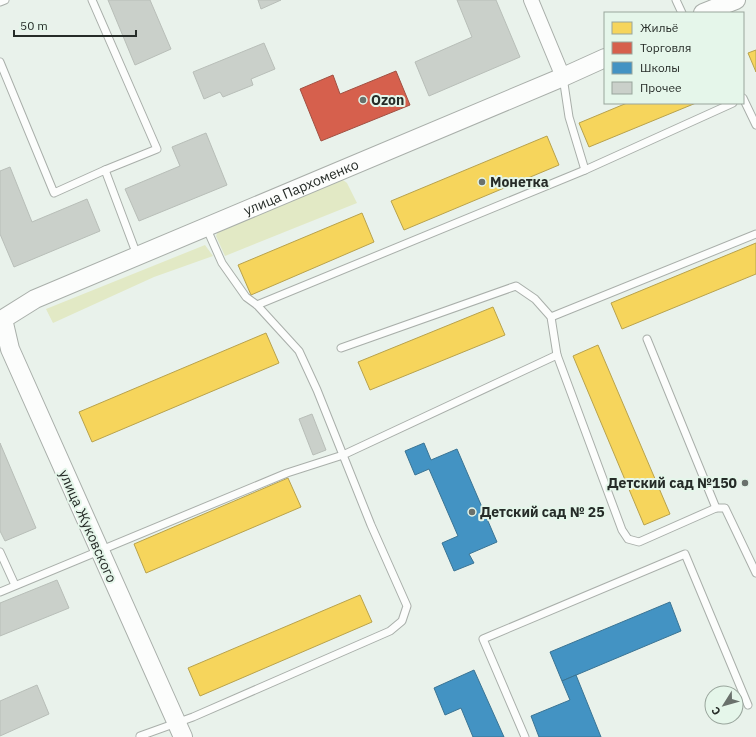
<svg xmlns="http://www.w3.org/2000/svg" width="756" height="737" font-family="'IBM Plex Sans',sans-serif">
<style>
.green{fill:#e2e9c5}
.homes{fill:#f6d55c;stroke:#b8a24c}
.shops{fill:#d6604d;stroke:#a15042}
.schools{fill:#4393c3;stroke:#3a7494}
.building{fill:#cad0ca;stroke:#b8beb8}
.lines{fill:none;stroke-linecap:round;stroke-linejoin:round}
.service-casing{stroke:#a9afaa;stroke-width:9}
.minor-casing{stroke:#a9afaa;stroke-width:16}
.tertiary-casing{stroke:#a9afaa;stroke-width:20}
.service{stroke:#fcfdfc;stroke-width:7}
.minor{stroke:#fcfdfc;stroke-width:14}
.tertiary{stroke:#fcfdfc;stroke-width:18}
.poi-dot{fill:#6a716c;stroke:#e5f6ea;stroke-width:1.5}
.labels{text-anchor:middle;stroke-width:4;stroke-linejoin:round;paint-order:stroke}
.poi-label{font-size:14px;font-weight:bold;fill:#262c28;stroke:#e5f6ea;text-anchor:start}
.street-label{font-size:14px;fill:#262c28;stroke:#e5f6ea}
</style>
<rect width="100%" height="100%" fill="#e9f2eb"/>
<g class="green">
<path d="M343,180L347,183L357,203L225,256L216,236L220,227Z"/>
<path d="M205,245L213,256L154,277L53,323L46,309Z"/>
</g>
<g class="homes">
<path d="M756,50V72L748,53Z"/>
<path d="M627,103H696L589,147L579,123Z"/>
<path d="M547,136L559,165L404,230L391,201Z"/>
<path d="M362,213L374,242L251,295L238,265Z"/>
<path d="M756,243V274L622,329L611,303Z"/>
<path d="M493,307L505,335L370,390L358,362Z"/>
<path d="M266,333L279,363L92,442L79,412Z"/>
<path d="M598,345L670,514L644,525L573,356Z"/>
<path d="M288,478L301,507L146,573L134,544Z"/>
<path d="M360,595L372,622L200,696L188,668Z"/>
</g>
<path class="shops" d="M396,71L410,105L321,141L300,89L333,75L340,94Z"/>
<g class="schools">
<path d="M424,443L431,460L457,449L497,542L469,554L474,563L454,571L442,543L458,536L429,469L415,475L405,451Z"/>
<path d="M670,602L681,631L562,681L550,652Z"/>
<path d="M474,670L504,737H473L461,708L445,715L434,688Z"/>
<path d="M576,675L601,737H539L531,716L570,700L562,681Z"/>
</g>
<g class="building">
<path d="M108,0H150L171,49L135,65Z"/>
<path d="M258,0H281L261,9Z"/>
<path d="M457,0H496L520,57L429,96L415,62L472,37Z"/>
<path d="M264,43L275,69L251,79L253,85L223,97L220,92L204,99L193,72Z"/>
<path d="M206,133L227,185L139,221L125,189L180,166L172,147Z"/>
<path d="M10,167L32,222L87,199L100,231L14,267L0,234V171Z"/>
<path d="M312,414L326,450L313,455L299,419Z"/>
<path d="M0,443L36,528L5,541L0,531Z"/>
<path d="M57,580L69,608L0,636V603Z"/>
<path d="M37,685L49,714L0,736V701Z"/>
</g>
<g class="lines">
<g class="service-casing">
<g id="service">
<path d="M92,0L157,149L105,170"/>
<path d="M676,0L682,13"/>
<path d="M0,2L5,0"/>
<path d="M0,62L54,193L105,170L137,255"/>
<path d="M563,77L569,117L585,170"/>
<path d="M743,98L756,125"/>
<path d="M257,305L585,170L733,103"/>
<path d="M551,317L756,234"/>
<path d="M647,339L716,508"/>
<path d="M341,348L516,286L535,299L551,317L557,355L622,530L628,539L639,542L716,508H725L756,573"/>
<path d="M0,552L15,585"/>
<path d="M0,592L287,473L343,455L317,390L299,351L257,305L246,297L222,263L206,227"/>
<path d="M141,737L140,736L193,717L390,631L402,621L407,606L371,525L343,455L557,355"/>
<path d="M525,737L483,639L685,554L748,705"/>
</g>
</g>
<g class="minor-casing">
<path id="minor" d="M531,0L563,77"/>
</g>
<g class="tertiary-casing">
<g id="tertiary">
<path d="M703,13L736,0"/>
<path id="s1" d="M183,737L10,349L3,319L35,299L563,77L605,58"/>
</g>
</g>
<use href="#service" class="service"/>
<use href="#minor" class="minor"/>
<use href="#tertiary" class="tertiary"/>
</g>
<g class="poi-dot">
<circle cx="363" cy="100" r="4"/>
<circle cx="482" cy="182" r="4"/>
<circle cx="745" cy="483" r="4"/>
<circle cx="472" cy="512" r="4"/>
</g>
<g class="labels">
<g class="poi-label">
<text x="371" y="105">Ozon</text>
<text x="490" y="187">Монетка</text>
<text x="737" y="488" text-anchor="end">Детский сад №150</text>
<text x="480" y="517">Детский сад № 25</text>
</g>
<g class="street-label">
<text dy="5" stroke="none"><textPath href="#s1" startOffset="782">улица Пархоменко</textPath></text>
<text transform="translate(88 526) rotate(66)" y="5">улица Жуковского</text>
</g>
</g>
<rect x="604" y="12" width="140" height="92" fill="#e5f6ea" stroke="#99a59c"/>
<rect x="612" y="22" width="20" height="12" fill="#f6d55c" stroke="#99a59c"/>
<text x="640" y="32" font-size="12" fill="#262c28">Жильё</text>
<rect x="612" y="42" width="20" height="12" fill="#d6604d" stroke="#99a59c"/>
<text x="640" y="52" font-size="12" fill="#262c28">Торговля</text>
<rect x="612" y="62" width="20" height="12" fill="#4393c3" stroke="#99a59c"/>
<text x="640" y="72" font-size="12" fill="#262c28">Школы</text>
<rect x="612" y="82" width="20" height="12" fill="#cad0ca" stroke="#99a59c"/>
<text x="640" y="92" font-size="12" fill="#262c28">Прочее</text>
<g transform="translate(724 705) rotate(233)"><circle r="19" fill="#e5f6ea" stroke="#99a59c"/>
<path d="M0-3L7 15L0 10L-7 15Z" fill="#6a716c"/>
<text y="-6" font-size="11" font-weight="bold" text-anchor="middle" fill="#262c28">С</text>
</g>
<path d="M14 30v6h122v-6" fill="none" stroke="#262c28" stroke-width="2"/>
<text x="20" y="30" font-size="12" fill="#262c28" stroke="#e5f6ea" stroke-width="3" paint-order="stroke">50 m</text>
</svg>
